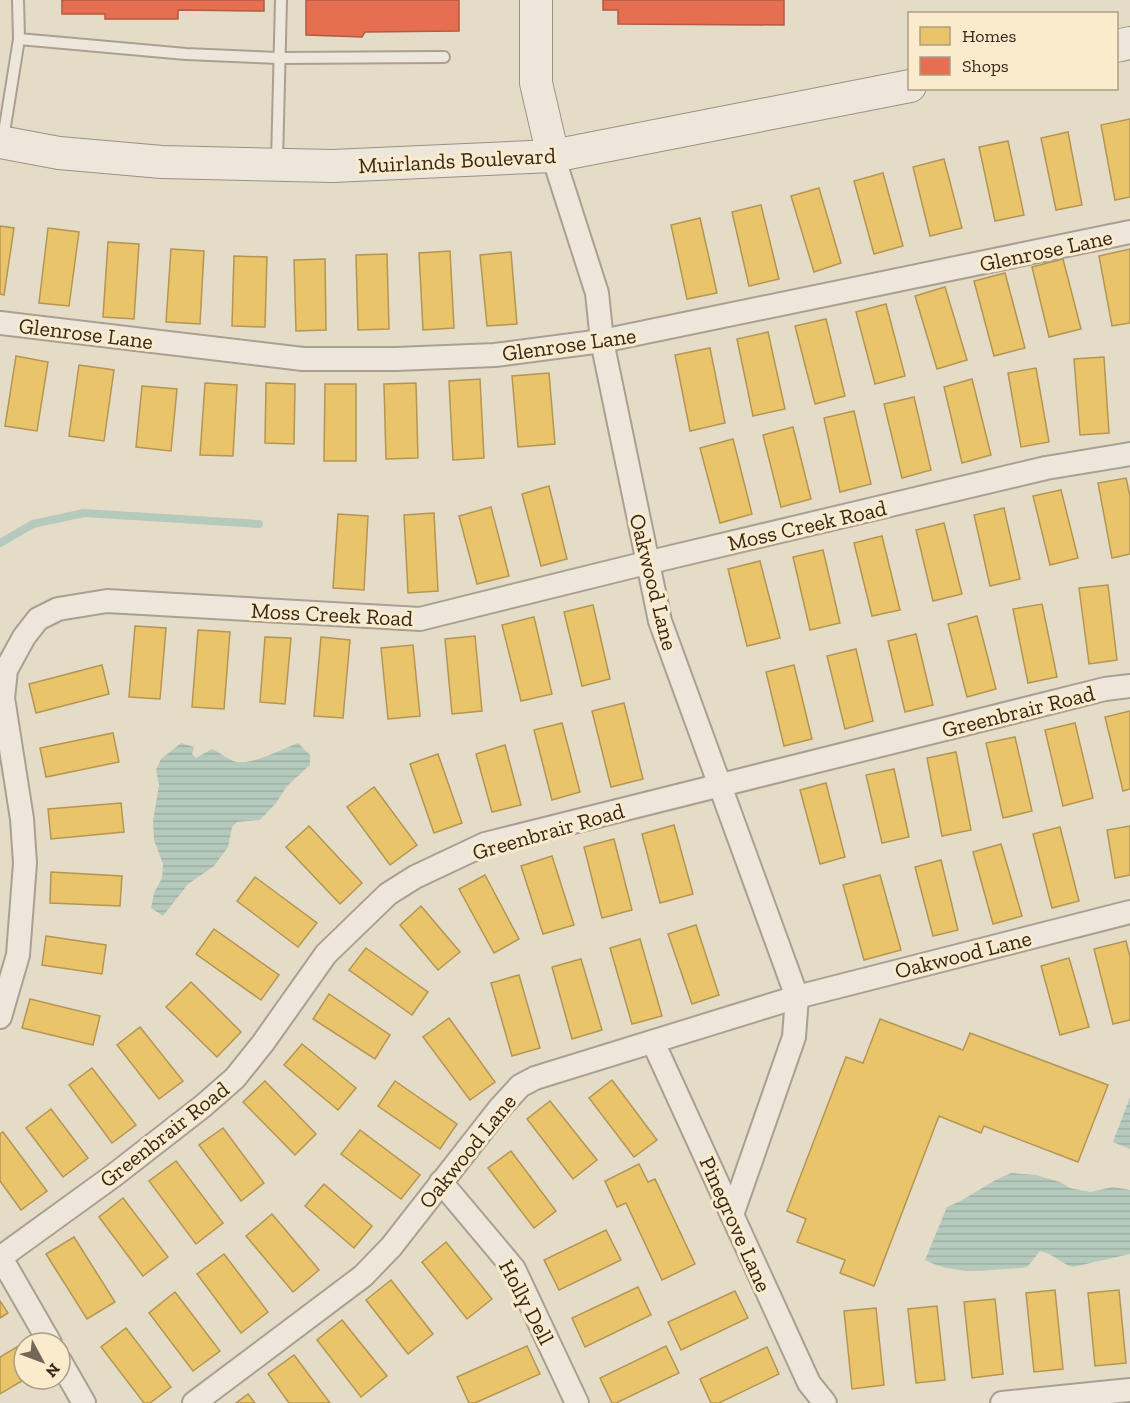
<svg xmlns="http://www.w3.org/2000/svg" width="1130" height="1403" font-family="'Zilla Slab',serif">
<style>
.water{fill:url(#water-rules)}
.homes{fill:#e9c46a;stroke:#b49552;stroke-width:1.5}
.shops{fill:#e76f51;stroke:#b35a40;stroke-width:1.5}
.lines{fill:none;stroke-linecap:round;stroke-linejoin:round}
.stream{stroke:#b5cabd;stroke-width:8}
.lane-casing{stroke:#aaa092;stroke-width:14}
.street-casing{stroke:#aaa092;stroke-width:26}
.secondary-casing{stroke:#999082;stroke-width:34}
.lane{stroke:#ece6db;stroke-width:10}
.street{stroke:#ece6db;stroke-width:22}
.secondary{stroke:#ece6db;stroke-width:32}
.labels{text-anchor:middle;stroke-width:6;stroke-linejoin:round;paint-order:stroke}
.street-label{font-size:22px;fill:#39281a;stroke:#f9ebcc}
</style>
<defs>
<pattern id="water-rules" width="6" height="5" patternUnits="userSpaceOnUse" patternTransform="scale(1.5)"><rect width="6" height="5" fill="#b5cabd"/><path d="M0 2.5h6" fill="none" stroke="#9caea2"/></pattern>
</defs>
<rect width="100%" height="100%" fill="#e5dcc8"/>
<g class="water">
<path d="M181,743L194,747L192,754L196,758L212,749C219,752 226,758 233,761C249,767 282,749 298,743L310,755V765L287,786L276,803L260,820L237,822L232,827L228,847L214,866L188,884L163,916L151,908L154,893L162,878L163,864L154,840L153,821L159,785L156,770L161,759Z"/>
<path d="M1130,1097V1149L1113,1142Z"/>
<path d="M1011,1173L1036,1175L1060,1182L1070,1188L1090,1192L1113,1187L1130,1190V1254L1073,1267C1061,1264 1053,1253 1040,1251L1028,1266L1023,1268C987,1269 959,1277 925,1260L947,1207C970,1198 988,1182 1011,1173Z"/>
</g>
<g class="homes">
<path d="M1130,119V197L1115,200L1101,125Z"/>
<path d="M1068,132L1082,205L1056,210L1041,138Z"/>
<path d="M1008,141L1024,215L995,221L979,147Z"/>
<path d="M944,159L962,228L930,236L913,167Z"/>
<path d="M883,173L903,246L874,254L854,181Z"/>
<path d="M819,188L841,263L814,272L791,196Z"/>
<path d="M761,205L779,279L749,286L732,212Z"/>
<path d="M700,218L717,293L687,299L671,225Z"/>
<path d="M0,226L14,228L4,295L0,294Z"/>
<path d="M48,228L79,232L69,306L39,303Z"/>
<path d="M108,242L139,244L134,319L103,317Z"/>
<path d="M171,249L204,251L200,324L166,322Z"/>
<path d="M1130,249V323L1112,326L1099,256Z"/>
<path d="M450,251L454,328L423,330L419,253Z"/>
<path d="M511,252L517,324L487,326L480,255Z"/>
<path d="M387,254L389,329L358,330L356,255Z"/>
<path d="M234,256L267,257L265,327L232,326Z"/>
<path d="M325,259L326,330L296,331L294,260Z"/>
<path d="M1063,259L1081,329L1049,337L1032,267Z"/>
<path d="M1005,273L1025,348L994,356L974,281Z"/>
<path d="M945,287L967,360L937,369L915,296Z"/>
<path d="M886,304L905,376L875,384L856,312Z"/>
<path d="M826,319L845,396L815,404L795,326Z"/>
<path d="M768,332L785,409L753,416L737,339Z"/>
<path d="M710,348L725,423L690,431L675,355Z"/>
<path d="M16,356L48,362L37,431L5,426Z"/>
<path d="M1104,357L1109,433L1080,435L1074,359Z"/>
<path d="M79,365L114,370L104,441L69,436Z"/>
<path d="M1036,368L1049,442L1021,447L1008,373Z"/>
<path d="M549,373L555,444L518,447L512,376Z"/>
<path d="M480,379L484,458L453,460L449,381Z"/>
<path d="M972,379L991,455L962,463L944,387Z"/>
<path d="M205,383L237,385L233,456L200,455Z"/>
<path d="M266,383L295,384L294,444L265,443Z"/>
<path d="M416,383L418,458L386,459L384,384Z"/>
<path d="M325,384H356V461H324Z"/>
<path d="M142,386L177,389L171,451L136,447Z"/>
<path d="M914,397L931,470L902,478L884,404Z"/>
<path d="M854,411L871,484L840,492L824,418Z"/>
<path d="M793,427L811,499L781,507L763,435Z"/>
<path d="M733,439L752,514L720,523L700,448Z"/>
<path d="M1126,478L1130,496V554L1112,558L1098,483Z"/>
<path d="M549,486L567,559L541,566L522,494Z"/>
<path d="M1061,490L1078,558L1050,565L1033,496Z"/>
<path d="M491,507L509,576L477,584L459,516Z"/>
<path d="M1004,508L1020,579L990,586L974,515Z"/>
<path d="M434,513L438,591L408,593L404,515Z"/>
<path d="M338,514L368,516L364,590L333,588Z"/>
<path d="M944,523L962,594L933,601L916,530Z"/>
<path d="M882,536L900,610L872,616L854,543Z"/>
<path d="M823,550L840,623L810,630L793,557Z"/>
<path d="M760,561L780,638L747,646L728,569Z"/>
<path d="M1108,585L1117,660L1089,664L1079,588Z"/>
<path d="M1042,604L1057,677L1028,683L1013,609Z"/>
<path d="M593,605L610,679L582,686L564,612Z"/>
<path d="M977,616L996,689L967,697L948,624Z"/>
<path d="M534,617L552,694L521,701L502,625Z"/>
<path d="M135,626L166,628L160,699L129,697Z"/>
<path d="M198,630L230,632L224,709L192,707Z"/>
<path d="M916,634L933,705L905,712L888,641Z"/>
<path d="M475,636L482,711L452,714L445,639Z"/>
<path d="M265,637L291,638L285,704L260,702Z"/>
<path d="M321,637L350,640L343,718L314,716Z"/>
<path d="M413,645L420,716L388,719L381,648Z"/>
<path d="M856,649L873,721L845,729L827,656Z"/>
<path d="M102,665L109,694L36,713L29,684Z"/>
<path d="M794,665L812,739L784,746L766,672Z"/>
<path d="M624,703L643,779L611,787L592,711Z"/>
<path d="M1130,711V789L1123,791L1105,717Z"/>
<path d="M562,723L580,792L552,800L534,730Z"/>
<path d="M1075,723L1093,798L1063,806L1045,730Z"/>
<path d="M113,733L119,762L46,777L40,748Z"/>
<path d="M1015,737L1032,811L1003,818L986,743Z"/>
<path d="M505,745L521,805L492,812L476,754Z"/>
<path d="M956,752L971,830L942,836L927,758Z"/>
<path d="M438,754L462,823L434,833L410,764Z"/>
<path d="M894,769L909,837L882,843L866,775Z"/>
<path d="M826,783L845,857L820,864L800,790Z"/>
<path d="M374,787L417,845L390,865L347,807Z"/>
<path d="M121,803L124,832L51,839L48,809Z"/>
<path d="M674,825L693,894L660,903L642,834Z"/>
<path d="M309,826L362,883L340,904L286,847Z"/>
<path d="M1130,826V875L1115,878L1107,830Z"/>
<path d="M1060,827L1079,901L1052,908L1033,834Z"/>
<path d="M614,839L632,910L602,918L584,847Z"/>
<path d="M1001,844L1022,916L993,924L973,852Z"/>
<path d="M552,856L574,925L543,934L521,866Z"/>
<path d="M941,860L958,930L933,936L915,867Z"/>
<path d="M51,872L122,876L120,906L50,903Z"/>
<path d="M485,875L519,939L494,953L459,889Z"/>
<path d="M880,875L901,950L864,960L843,885Z"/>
<path d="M255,877L317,923L298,947L237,901Z"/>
<path d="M421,906L460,952L438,970L400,925Z"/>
<path d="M696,925L719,995L692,1004L668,934Z"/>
<path d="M214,929L279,975L261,1000L196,954Z"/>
<path d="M46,936L106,945L102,974L42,965Z"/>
<path d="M640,939L662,1016L632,1024L610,948Z"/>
<path d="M1126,941L1130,957V1020L1113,1024L1094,949Z"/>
<path d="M366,948L428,992L412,1015L349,970Z"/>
<path d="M1069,958L1089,1027L1060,1035L1041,966Z"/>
<path d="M581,959L602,1030L572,1039L552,967Z"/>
<path d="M519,975L540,1048L512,1056L491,983Z"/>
<path d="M191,982L241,1032L217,1057L166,1007Z"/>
<path d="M329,994L390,1035L375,1059L313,1019Z"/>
<path d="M30,999L100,1016L93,1045L22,1028Z"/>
<path d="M449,1018L495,1082L470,1100L423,1037Z"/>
<path d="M880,1019L963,1050L970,1033L1108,1085L1078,1162L984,1126L981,1133L939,1116L874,1286L840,1273L845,1260L797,1242L806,1219L787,1211L846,1057L863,1063Z"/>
<path d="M140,1027L183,1081L159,1099L117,1045Z"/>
<path d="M302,1044L356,1088L338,1110L284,1065Z"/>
<path d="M92,1068L136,1125L112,1143L69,1085Z"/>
<path d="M612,1080L657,1140L634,1157L589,1098Z"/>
<path d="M265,1081L316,1134L295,1155L243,1102Z"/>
<path d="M395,1081L457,1124L440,1149L378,1106Z"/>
<path d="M550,1101L597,1160L573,1179L527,1119Z"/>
<path d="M51,1109L88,1158L63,1177L26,1128Z"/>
<path d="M223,1128L264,1183L241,1201L199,1145Z"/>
<path d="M360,1130L420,1175L401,1199L341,1154Z"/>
<path d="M3,1132L47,1191L21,1210L0,1181V1134Z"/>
<path d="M511,1151L556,1211L534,1228L488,1168Z"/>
<path d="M176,1161L223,1223L196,1244L149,1181Z"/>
<path d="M639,1164L648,1182L655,1179L695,1264L662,1280L626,1203L617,1207L605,1181Z"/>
<path d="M324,1184L372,1226L354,1248L305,1206Z"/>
<path d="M123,1198L168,1257L143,1276L99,1217Z"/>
<path d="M272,1214L319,1270L293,1292L246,1236Z"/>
<path d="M606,1230L621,1260L559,1290L544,1260Z"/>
<path d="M74,1237L115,1302L87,1319L46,1254Z"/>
<path d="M446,1242L492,1299L467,1319L422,1262Z"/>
<path d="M224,1254L268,1312L241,1333L197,1274Z"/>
<path d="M391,1280L433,1334L408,1354L366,1300Z"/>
<path d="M638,1287L651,1315L585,1347L572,1318Z"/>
<path d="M1055,1290L1063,1369L1034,1372L1026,1293Z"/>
<path d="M1119,1290L1126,1363L1095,1366L1088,1293Z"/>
<path d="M735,1291L748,1318L681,1350L668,1322Z"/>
<path d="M175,1292L220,1351L193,1371L149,1313Z"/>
<path d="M995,1299L1003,1374L972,1378L964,1302Z"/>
<path d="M0,1301L8,1313L0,1318Z"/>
<path d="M937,1306L945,1380L916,1383L908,1309Z"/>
<path d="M876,1308L884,1385L852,1389L844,1311Z"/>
<path d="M342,1320L387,1376L361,1397L317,1340Z"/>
<path d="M126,1328L171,1387L150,1403H144L101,1347Z"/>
<path d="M25,1342V1379L0,1394V1357Z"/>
<path d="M527,1346L540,1374L475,1403H469L457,1377Z"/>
<path d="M666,1346L679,1373L616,1403H612L600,1378Z"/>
<path d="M767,1347L779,1374L719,1403H711L700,1379Z"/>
<path d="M294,1355L330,1403H289L268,1374Z"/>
<path d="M248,1394L255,1403H236Z"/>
</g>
<g class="shops">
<path d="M62,0H264V11L178,10V19H105V14H62Z"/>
<path d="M306,0H459V31L365,32L362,37L306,35Z"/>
<path d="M603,0H784V25L618,24V10H603Z"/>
</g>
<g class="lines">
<path class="stream" d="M0,543L33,524L84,513L259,524"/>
<g class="lane-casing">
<g id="lane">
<path d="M18,0L19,39L186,54L279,58L444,57"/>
<path d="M3,139L19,39"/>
<path d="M277,162L281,0"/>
</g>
</g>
<g class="street-casing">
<g id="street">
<path d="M553,156L597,293L602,341L660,621L797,997L794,1037L732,1215"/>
<path d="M0,323L303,359H396L495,355L602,341L1130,232"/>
<path d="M0,1017L18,955L25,863L22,819L3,698L6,670L24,637L38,619L58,609L107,601L420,619L646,563L1046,468L1130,454"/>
<path d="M653,1042L809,1383L825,1403"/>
<path d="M441,1182L514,1269L577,1403"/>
<path d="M0,1256L50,1343"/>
<path d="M1,1257L113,1176L203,1106L235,1078L263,1043L326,954L388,894L415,877L485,844L1105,689L1130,686"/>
<path d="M60,1361L84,1403"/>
<path d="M194,1403L363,1276L391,1247L499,1109L520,1086L535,1078L797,997L1130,912"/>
<path d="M1002,1403L1130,1390"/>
</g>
</g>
<g class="secondary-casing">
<g id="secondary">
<path d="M536,0V83L553,156"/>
<path d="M1116,46L1130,43"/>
<path d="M0,142L59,153L162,162L333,166L553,156L910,86"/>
</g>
</g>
<use href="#lane" class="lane"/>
<use href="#street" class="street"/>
<use href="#secondary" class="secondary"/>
</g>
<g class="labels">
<g class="street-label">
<text transform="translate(457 160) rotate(-3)" y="8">Muirlands Boulevard</text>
<text transform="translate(1046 250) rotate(-12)" y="8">Glenrose Lane</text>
<text transform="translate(86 333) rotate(7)" y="8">Glenrose Lane</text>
<text transform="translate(569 344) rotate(-8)" y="8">Glenrose Lane</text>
<text transform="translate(807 525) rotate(-13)" y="8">Moss Creek Road</text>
<text transform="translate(654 582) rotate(76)" y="8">Oakwood Lane</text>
<text transform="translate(332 614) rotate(3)" y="8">Moss Creek Road</text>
<text transform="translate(1018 711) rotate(-14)" y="8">Greenbrair Road</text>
<text transform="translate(548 831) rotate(-16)" y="8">Greenbrair Road</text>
<text transform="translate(963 954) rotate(-14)" y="8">Oakwood Lane</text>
<text transform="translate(164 1134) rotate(-38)" y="8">Greenbrair Road</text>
<text transform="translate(467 1151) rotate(-51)" y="8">Oakwood Lane</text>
<text transform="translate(736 1224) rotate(66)" y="8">Pinegrove Lane</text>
<text transform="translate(527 1302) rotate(62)" y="8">Holly Dell</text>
</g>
</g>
<rect x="908" y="12" width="210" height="78" fill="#f9ebcc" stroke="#ac9d85" stroke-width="1.5"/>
<rect x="920" y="27" width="30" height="18" fill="#e9c46a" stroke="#ac9d85" stroke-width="1.5"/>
<text x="962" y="42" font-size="18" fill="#39281a">Homes</text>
<rect x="920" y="57" width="30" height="18" fill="#e76f51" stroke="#ac9d85" stroke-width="1.5"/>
<text x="962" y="72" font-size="18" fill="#39281a">Shops</text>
<g transform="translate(42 1361) rotate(131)"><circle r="28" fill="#f9ebcc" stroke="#ac9d85" stroke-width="1.5"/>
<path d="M0-4.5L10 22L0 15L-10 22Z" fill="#756757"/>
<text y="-9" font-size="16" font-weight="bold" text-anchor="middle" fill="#39281a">N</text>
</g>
</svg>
